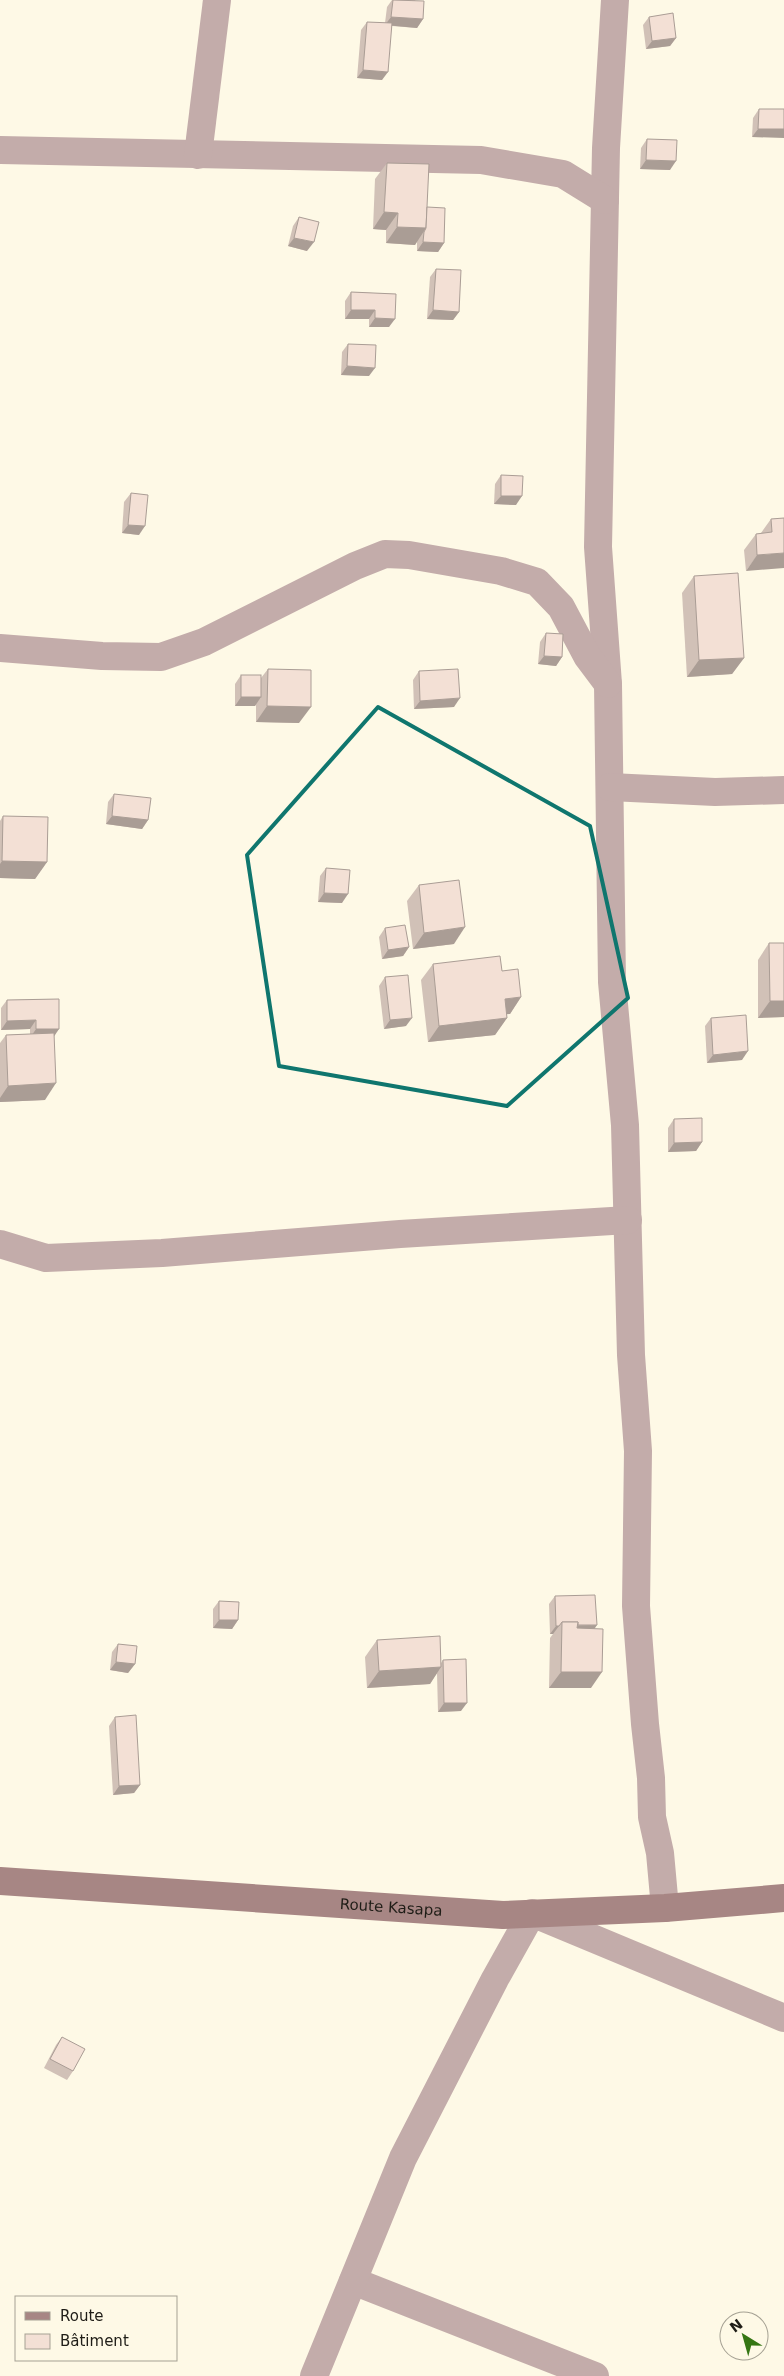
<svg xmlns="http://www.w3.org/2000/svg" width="784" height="2376" font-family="'DejaVu Sans',sans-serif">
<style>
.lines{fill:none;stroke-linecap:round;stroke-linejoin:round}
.minor{stroke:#c3acaa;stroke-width:28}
.secondary{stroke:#a78684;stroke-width:28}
.wall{fill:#d1c1b7}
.shaded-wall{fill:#aa9d95}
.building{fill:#f3e0d5;stroke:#aa9d95}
.marked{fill:none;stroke:#0f766e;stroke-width:4;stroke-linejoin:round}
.labels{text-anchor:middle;stroke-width:4;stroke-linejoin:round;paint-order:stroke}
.street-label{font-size:15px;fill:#1f1d17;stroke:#fef9e6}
</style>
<rect width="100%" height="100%" fill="#fef9e6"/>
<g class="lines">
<g class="minor">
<path d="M615,0L606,148L598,547L608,684L612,982L625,1125L631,1355L638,1451L636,1606L645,1724L651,1778L652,1817L660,1853L665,1908"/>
<path d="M0,150L481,160L563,174L605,200"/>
<path d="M198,155L217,0"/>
<path d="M0,648L102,656L161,657L204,642L355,566L385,554L409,555L501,571L537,582L561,607L587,656L608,684"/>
<path d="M610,787L715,792L784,790"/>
<path d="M0,1244L46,1258L162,1253L400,1234L628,1220"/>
<path d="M353,2281L595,2376"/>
<path d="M314,2376L403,2158L495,1979L532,1913L784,2018"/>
</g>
<path class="secondary" id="s1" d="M0,1881L503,1915L665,1908L784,1898"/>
</g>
<g class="wall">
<path d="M392,0H415L423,19L417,28L392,26L382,80L357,78L361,30L367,22L385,23L387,7Z"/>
<path d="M649,17L676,38L670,46L646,49L643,25Z"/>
<path d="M759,109H784L752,137L753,118Z"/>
<path d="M647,139L670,170L640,169L641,148Z"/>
<path d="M387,163L427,207L444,243L438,252L417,251V241L415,245L386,243V230L373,229L375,179Z"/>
<path d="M299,217L307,251L288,246L293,226Z"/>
<path d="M436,269L459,312L453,320L427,319L430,277Z"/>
<path d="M351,292L396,294L389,327H369V319H345V301Z"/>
<path d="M348,344L369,376L341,375L342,352Z"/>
<path d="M501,475L516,505L494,504L495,484Z"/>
<path d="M131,493L139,535L122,533L124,502Z"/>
<path d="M784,518L746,571L744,550L756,534L761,533L771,519Z"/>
<path d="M694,576L744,658L732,674L687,677L682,593Z"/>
<path d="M546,633L562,657L556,666L538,664L540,642Z"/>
<path d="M268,669L299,723L256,722V704L255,706H235V684L241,675L261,678Z"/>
<path d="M419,671L454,707L414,709L413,680Z"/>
<path d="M114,794L148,820L142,829L106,824L108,802Z"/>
<path d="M3,816L47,862L35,879L0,878V821Z"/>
<path d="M326,868L342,903L318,902L320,876Z"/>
<path d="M419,885L454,944L413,949L407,901Z"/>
<path d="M385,928L409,947L403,956L382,959L379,937Z"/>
<path d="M769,943H784V1017L758,1018V960Z"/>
<path d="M433,964L502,971L521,997L510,1014H507V1018L495,1035L428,1042L421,980Z"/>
<path d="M385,977L406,1026L384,1029L379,986Z"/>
<path d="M59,999L54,1036L45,1100L0,1102V1043L6,1035L30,1034V1029L1,1030V1008L7,1000Z"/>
<path d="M711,1018L742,1060L707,1063L705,1026Z"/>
<path d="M674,1119L702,1142L696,1151L668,1152V1128Z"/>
<path d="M555,1596L594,1628L591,1688H549L550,1638L553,1634H550L549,1604Z"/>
<path d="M219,1601L238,1620L232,1629L213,1628V1609Z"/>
<path d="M377,1640L441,1663L443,1660L461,1711L438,1712L437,1673L430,1684L367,1688L365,1657Z"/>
<path d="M118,1644L135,1664L128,1673L110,1670L112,1652Z"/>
<path d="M115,1717L140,1785L134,1793L113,1795L109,1726Z"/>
<path d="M62,2037L73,2071L67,2080L44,2068L56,2045Z"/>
</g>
<g class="shaded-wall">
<path d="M391,17L423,19L417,28L385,25Z"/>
<path d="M676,38L670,46L646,49L652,41Z"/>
<path d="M363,70L388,72L382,80L357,78Z"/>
<path d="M758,129H784V138L752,137Z"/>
<path d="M646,160L676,161L670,170L640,169Z"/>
<path d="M384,212L398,213L386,230L373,229Z"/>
<path d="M397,227L426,228L415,245L386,243Z"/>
<path d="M294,238L314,242L307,251L288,246Z"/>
<path d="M423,242L444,243L438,252L417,251Z"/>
<path d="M351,310H375L369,319H345Z"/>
<path d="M433,310L459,312L453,320L427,319Z"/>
<path d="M375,318L395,319L389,327H369Z"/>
<path d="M347,366L375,368L369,376L341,375Z"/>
<path d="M501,496H522L516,505L494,504Z"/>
<path d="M128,525L145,526L139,535L122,533Z"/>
<path d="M784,553V568L746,571L757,555Z"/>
<path d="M544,656L562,657L556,666L538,664Z"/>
<path d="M744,658L732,674L687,677L699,660Z"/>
<path d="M241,697H261L255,706H235Z"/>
<path d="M460,698L454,707L414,709L420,701Z"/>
<path d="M267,706L311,707L299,723L256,722Z"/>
<path d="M112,816L148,820L142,829L106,824Z"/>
<path d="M2,861L47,862L35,879L0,878V864Z"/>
<path d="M324,893L348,894L342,903L318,902Z"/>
<path d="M465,927L454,944L413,949L424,933Z"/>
<path d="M409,947L403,956L382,959L388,950Z"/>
<path d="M521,997L510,1014L493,1015L505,999Z"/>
<path d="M770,1001H784V1017L758,1018Z"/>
<path d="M412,1018L406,1026L384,1029L390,1020Z"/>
<path d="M507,1018L495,1035L428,1042L439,1026Z"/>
<path d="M36,1020L30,1029L1,1030L7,1021Z"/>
<path d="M36,1029H59L53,1038H30Z"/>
<path d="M748,1051L742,1060L707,1063L713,1055Z"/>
<path d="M56,1083L45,1100L0,1102V1098L8,1086Z"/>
<path d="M702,1142L696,1151L668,1152L674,1143Z"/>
<path d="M219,1620H238L232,1629L213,1628Z"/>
<path d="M597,1625L591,1634L562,1626Z"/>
<path d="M556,1626H559L553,1634H550Z"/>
<path d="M116,1662L135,1664L128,1673L110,1670Z"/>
<path d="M441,1667L430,1684L367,1688L379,1671Z"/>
<path d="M561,1672H602L591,1688H549Z"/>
<path d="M444,1703H467L461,1711L438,1712Z"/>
<path d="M140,1785L134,1793L113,1795L119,1786Z"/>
</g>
<g class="building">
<path d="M393,0L424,1L423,19L391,17Z"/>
<path d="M673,13L676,38L652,41L649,17Z"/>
<path d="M367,22L392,23L388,72L363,70Z"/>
<path d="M759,109H784V129H758Z"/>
<path d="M647,139L677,140L676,161L646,160Z"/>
<path d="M387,163L429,164L426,228L397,227L398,213L384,212Z"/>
<path d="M427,207L445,208L444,243L423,242L424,232L426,228Z"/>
<path d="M299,217L319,222L314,242L294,238Z"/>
<path d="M436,269L461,270L459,312L433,310Z"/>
<path d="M351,292L396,294L395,319L375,318V310H351Z"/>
<path d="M348,344L376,345L375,368L347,366Z"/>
<path d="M501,475L523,476L522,496H501Z"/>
<path d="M131,493L148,495L145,526L128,525Z"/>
<path d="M784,518V553L757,555L756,534L772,532L771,519Z"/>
<path d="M738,573L744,658L699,660L694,576Z"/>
<path d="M546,633L563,634L562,657L544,656Z"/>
<path d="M268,669L311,670V707L267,706Z"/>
<path d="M458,669L460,698L420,701L419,671Z"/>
<rect x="241" y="675" width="20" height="22"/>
<path d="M114,794L151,798L148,820L112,816Z"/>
<path d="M3,816L48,817L47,862L2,861Z"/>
<path d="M326,868L350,870L348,894L324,893Z"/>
<path d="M459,880L465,927L424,933L419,885Z"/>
<path d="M405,925L409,947L388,950L385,928Z"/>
<path d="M769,943H784V1001H770Z"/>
<path d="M500,956L502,971L518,969L521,997L505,999L507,1018L439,1026L433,964Z"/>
<path d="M408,975L412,1018L390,1020L385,977Z"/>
<path d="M59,999V1029H36V1020L7,1021V1000Z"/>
<path d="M746,1015L748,1051L713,1055L711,1018Z"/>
<path d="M54,1033L56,1083L8,1086L6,1035Z"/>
<path d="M702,1118V1142L674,1143V1119Z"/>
<path d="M595,1595L597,1625H578V1622H562L559,1626H556L555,1596Z"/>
<path d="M219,1601L239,1602L238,1620H219Z"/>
<path d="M562,1622H578L577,1628L603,1629L602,1672H561Z"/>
<path d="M440,1636L441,1667L379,1671L377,1640Z"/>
<path d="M118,1644L137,1646L135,1664L116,1662Z"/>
<path d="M466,1659L467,1703H444L443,1660Z"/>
<path d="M136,1715L140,1785L119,1786L115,1717Z"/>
<path d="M62,2037L85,2049L73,2071L50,2059Z"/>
</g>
<path class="marked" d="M378,707L590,826L628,998L507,1106L279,1066L247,855Z"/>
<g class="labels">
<g class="street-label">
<text dy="5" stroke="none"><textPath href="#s1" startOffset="392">Route Kasapa</textPath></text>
</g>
</g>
<rect x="15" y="2296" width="162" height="65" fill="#fef9e6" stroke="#a5a193"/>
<rect x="25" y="2312" width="25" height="8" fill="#a78684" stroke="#a5a193"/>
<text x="60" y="2321" font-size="15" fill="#1f1d17">Route</text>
<rect x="25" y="2334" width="25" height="15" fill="#f3e0d5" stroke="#a5a193"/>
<text x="60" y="2346" font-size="15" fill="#1f1d17">Bâtiment</text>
<g transform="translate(744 2336) rotate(323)"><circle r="24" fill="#fef9e6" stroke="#a5a193"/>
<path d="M0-4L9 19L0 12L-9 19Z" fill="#357613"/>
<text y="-8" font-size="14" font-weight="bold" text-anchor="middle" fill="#1f1d17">N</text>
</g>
</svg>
